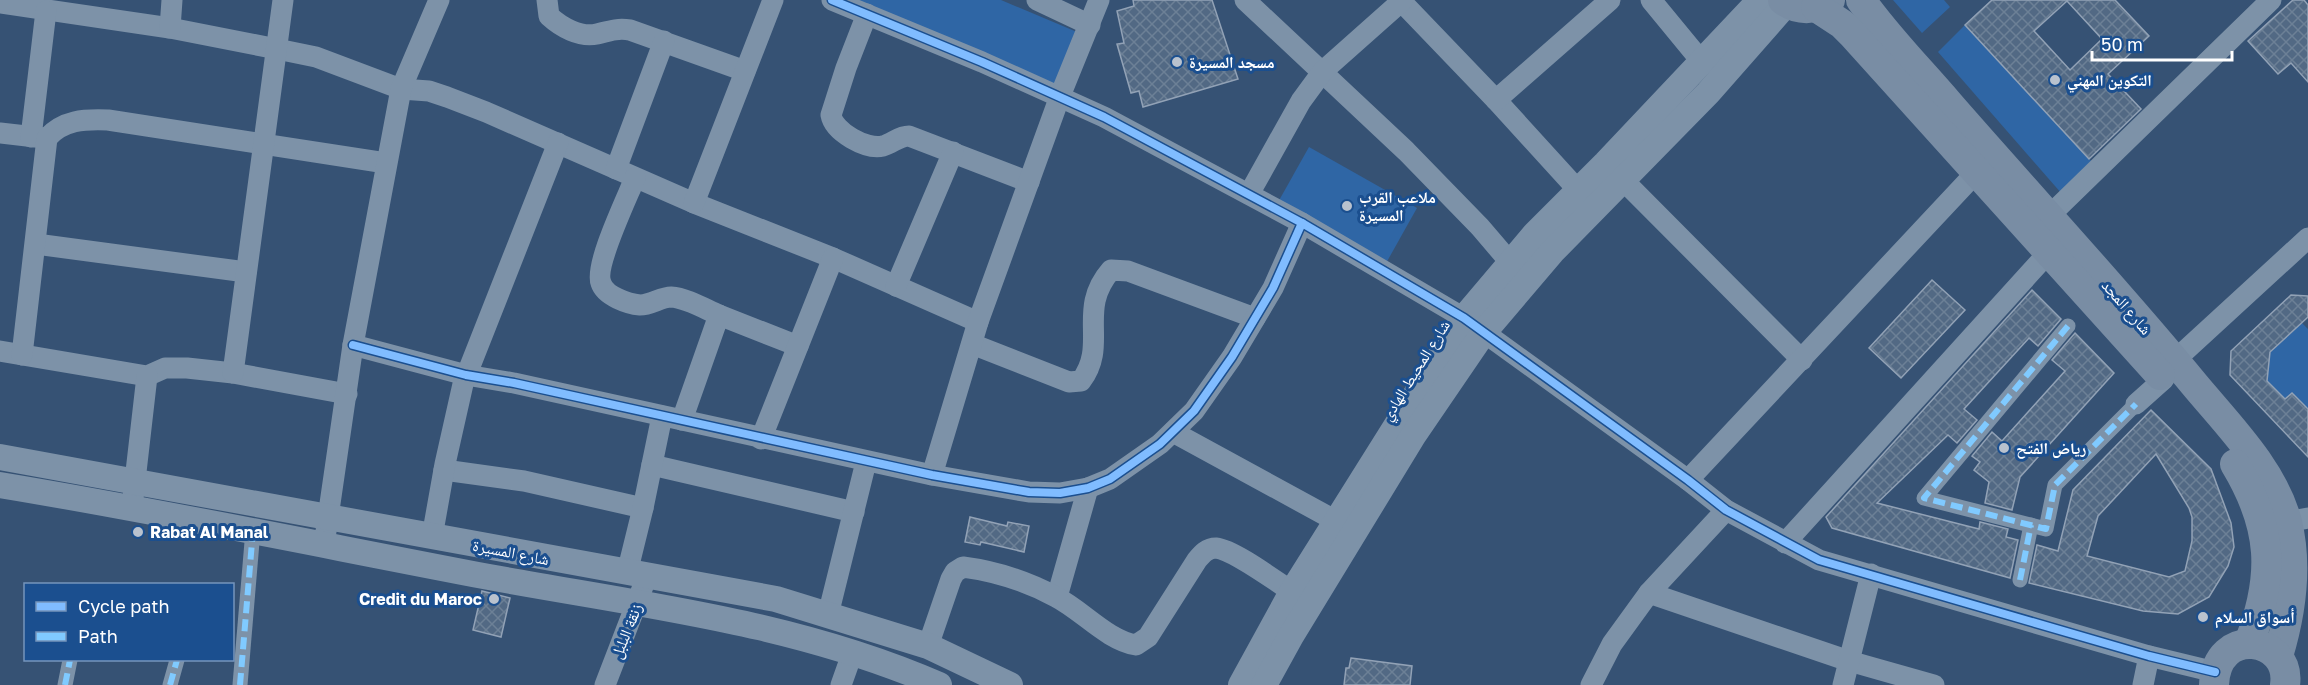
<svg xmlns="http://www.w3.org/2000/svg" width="2308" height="685" font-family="'Golos Text','Noto Naskh Arabic',sans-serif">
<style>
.green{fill:#2f66a5}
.building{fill:url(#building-cross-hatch);stroke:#92a2b6;stroke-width:1.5;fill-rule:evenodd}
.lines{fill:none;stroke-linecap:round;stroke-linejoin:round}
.pedestrian{stroke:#7d92a8;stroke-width:15}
.minor{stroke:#7d92a8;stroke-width:21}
.tertiary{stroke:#7d92a8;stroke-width:26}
.secondary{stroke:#798da4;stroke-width:30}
.quiet{stroke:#80caff;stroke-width:6;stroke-dasharray:12 6;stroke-linecap:butt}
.cycleway-casing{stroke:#1b4f8f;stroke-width:11}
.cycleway{stroke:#80bcff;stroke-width:8}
.poi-dot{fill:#b9c2ce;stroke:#1b4f8f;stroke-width:2}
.labels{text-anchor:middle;stroke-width:6;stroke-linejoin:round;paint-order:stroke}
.poi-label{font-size:16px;font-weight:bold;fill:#fff;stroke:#1b4f8f;text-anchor:start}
.street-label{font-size:16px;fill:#fff;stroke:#1b4f8f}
</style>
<defs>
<pattern id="building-cross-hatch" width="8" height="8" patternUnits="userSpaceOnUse" patternTransform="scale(1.5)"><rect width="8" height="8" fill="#526984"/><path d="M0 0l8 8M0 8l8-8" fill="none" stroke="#6c8096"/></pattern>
</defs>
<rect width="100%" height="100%" fill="#365274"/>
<g class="green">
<path d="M848,0H1001L1077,32L1054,87Z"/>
<path d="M1893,0H1944L1950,7L1922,33Z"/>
<path d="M1965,25L2094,164L2062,194L1938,52Z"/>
<path d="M1309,147L1417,208L1385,265L1277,204Z"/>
<path d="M2302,323L2308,329V409L2292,393L2285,399L2267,381L2270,352Z"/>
</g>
<g class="building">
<path d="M1133,0H1212L1238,79L1143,107L1139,91L1131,93L1117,44L1124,43L1117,11L1134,6Z"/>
<path d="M1992,0H2115L2149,36L2108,74L2141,109L2089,159L1965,25ZM2067,1L2102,39L2070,70L2034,31Z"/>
<path d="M2293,0H2304L2308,5V82L2291,63L2278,74L2248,41Z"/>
<path d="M1932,280L1965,310L1901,378L1869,348Z"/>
<path d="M2032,290L2061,319L2038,346L2029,338L1964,409L1977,420L1957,443L1948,435L1877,503L1979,529L1980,522L2008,529L2006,537L2018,540L2010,578L1832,528L1826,517Z"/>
<path d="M2291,295L2308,296V317L2270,352L2267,381L2285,399L2292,393L2308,409V457L2230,375L2231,351Z"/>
<path d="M2075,333L2114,373L2020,477L2012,510L1985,503L1989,482L1974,470L1980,462L1972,456L1992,432L2002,441L2065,371L2052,360Z"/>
<path d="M2151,410L2211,469L2231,523L2234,547L2228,566L2209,597L2178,614L2143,611L2029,583L2037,545L2058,551L2073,490ZM2156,454L2189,508L2192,517V541L2185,571L2169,577L2087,556L2098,516Z"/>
<path d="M970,517L1007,526L1008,522L1029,526L1024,552L981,542L980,545L965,542Z"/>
<path d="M482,591L510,598L501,637L473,630Z"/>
<path d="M1351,658L1412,666L1410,685H1344L1346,668H1349Z"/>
</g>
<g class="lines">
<g class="pedestrian">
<path d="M2068,326L1924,498L2046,529L2055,485L2136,404"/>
<path d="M2020,580L2031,525"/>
<path d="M65,685L70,660"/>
<path d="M170,685L177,660"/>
<path d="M240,685L253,530"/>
</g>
<g class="minor">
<path d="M547,0L549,16C561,27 580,38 597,34C609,31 617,28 630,30L745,71"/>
<path d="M832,0L982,62L1104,117L1302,223L1464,318L1688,480L1726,510L1819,560L2149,656L2215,672"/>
<path d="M1037,0L1090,25"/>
<path d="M1245,0L1406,151L1480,227L1521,275"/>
<path d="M1400,0L1496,100L1588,201"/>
<path d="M1651,0L1702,62"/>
<path d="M0,3L170,28L277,49L316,57L401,89L429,91L447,97L486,112L694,203L833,258L978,322"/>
<path d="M867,14L846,68L831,115C834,132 866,150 883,146C893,143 899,136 909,136L1029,182"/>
<path d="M170,28L172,0"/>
<path d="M1496,100L1610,0"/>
<path d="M0,133L44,138"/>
<path d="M31,137L46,11"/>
<path d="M616,169L664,41"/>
<path d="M1612,169L1802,360"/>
<path d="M635,178C627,198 594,266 601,283C605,296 628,304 640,305C651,305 661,297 671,297C687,298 705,309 719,315"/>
<path d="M1249,194L1301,101L1323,71L1403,0"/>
<path d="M694,203L773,0"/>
<path d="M2048,217L2271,0"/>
<path d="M36,244L246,272"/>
<path d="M896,286L953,152"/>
<path d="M972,344L1069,382L1081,381C1109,344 1076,310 1111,270L1128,271L1255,318"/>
<path d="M353,345L466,375L514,383L932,475L1029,492L1060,493L1088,488L1110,479L1160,444L1194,411L1232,357L1273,288L1302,223"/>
<path d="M0,351L147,376L165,368H187L233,373L347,394"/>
<path d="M22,355L47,138C63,120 84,119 108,120L386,163"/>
<path d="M2175,360L2308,238"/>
<path d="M233,373L283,0"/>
<path d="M2136,404L2164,379"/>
<path d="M682,420L719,315L798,346"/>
<path d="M1173,432L1349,528"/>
<path d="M761,439L833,258"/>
<path d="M652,465L854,512"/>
<path d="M444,470L524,481L643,508"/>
<path d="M932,475L978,322L1060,96L1099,0"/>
<path d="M1688,480L1985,163"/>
<path d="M133,498L147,376"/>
<path d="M2287,522L2308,518"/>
<path d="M432,537L445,464L463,384L558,143"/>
<path d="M1785,543L2049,252"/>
<path d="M324,545L353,345L401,89L439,0"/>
<path d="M627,573L643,508L662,416"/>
<path d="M1649,593L1849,661L1934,685"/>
<path d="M1057,597L1088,488"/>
<path d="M828,615L866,462"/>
<path d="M928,646L951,579L955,572L963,567C994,571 1028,582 1056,597C1083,611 1107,640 1136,645L1148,637L1197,560C1202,554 1207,548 1216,548C1236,550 1286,589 1306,601"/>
<path d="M605,685L647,576"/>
<path d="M841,685L852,654"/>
<path d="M1591,685L1612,644L1649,593L1726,510"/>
<path d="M1843,685L1871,574"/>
<path d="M2143,685L2149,656"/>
</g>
<g class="tertiary">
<path d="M0,457L776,599L928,646L1010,685"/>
<path d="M0,485C164,512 326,546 489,577C641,605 795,622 939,685"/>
<path d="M1241,685L1292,592L1464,318L1535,234L1606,163L1760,0"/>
<path d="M1264,685L1291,636L1413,436L1484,332L1552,252L1708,93L1787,3"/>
</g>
<g class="secondary">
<path d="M1783,0C1797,11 1816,11 1830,0"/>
<path d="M1861,0C1887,37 1920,70 1949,104C2030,197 2115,288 2194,384C2228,425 2273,469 2287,522C2298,567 2291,613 2278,656"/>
<path d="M1816,7L1842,24L1853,35L2160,375"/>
<path d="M2235,464C2273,527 2275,576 2249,643"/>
<path d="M2214,685C2216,624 2292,637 2285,685"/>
</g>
<g class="quiet">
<path d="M2068,326L1924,498L2046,529L2055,485L2136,404"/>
<path d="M2020,580L2031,525"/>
<path d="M65,685L70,660"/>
<path d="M170,685L177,660"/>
<path d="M240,685L253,530"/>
</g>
<g class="cycleway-casing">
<g id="cycleway">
<path d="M832,0L982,62L1104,117L1302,223L1464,318L1688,480L1726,510L1819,560L2149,656L2215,672"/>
<path d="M353,345L466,375L514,383L932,475L1029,492L1060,493L1088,488L1110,479L1160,444L1194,411L1232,357L1273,288L1302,223"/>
</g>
</g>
<use href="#cycleway" class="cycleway"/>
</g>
<g class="poi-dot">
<circle cx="1177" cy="62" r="6"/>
<circle cx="2055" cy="80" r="6"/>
<circle cx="1347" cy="206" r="6"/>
<circle cx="2004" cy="448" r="6"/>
<circle cx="138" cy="532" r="6"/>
<circle cx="494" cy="599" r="6"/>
<circle cx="2203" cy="617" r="6"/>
</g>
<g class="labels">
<g class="poi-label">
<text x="1189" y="68">مسجد المسيرة</text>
<text x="2067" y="86">التكوين المهني</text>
<text x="1359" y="203">ملاعب القرب<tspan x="1359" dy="18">المسيرة</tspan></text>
<text x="2016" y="454">رياض الفتح</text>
<text x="150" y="538">Rabat Al Manal</text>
<text x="482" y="605" text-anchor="end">Credit du Maroc</text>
<text x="2215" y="623">أسواق السلام</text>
</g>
<g class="street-label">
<text transform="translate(2127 307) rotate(49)" y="6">شارع المجد</text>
<text transform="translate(1415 370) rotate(-58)" y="6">شارع المحيط الهادي</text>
<text transform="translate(511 552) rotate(11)" y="6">شارع المسيرة</text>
<text transform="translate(626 631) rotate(-68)" y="6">زنقة البلبل</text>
</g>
</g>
<rect x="24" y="583" width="210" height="78" fill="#1b4f8f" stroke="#7695bc" stroke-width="1.5"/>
<rect x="36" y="602" width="30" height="9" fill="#80bcff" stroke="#7695bc" stroke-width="1.5"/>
<text x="78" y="613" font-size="18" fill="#ffffff">Cycle path</text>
<rect x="36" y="632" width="30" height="9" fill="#80caff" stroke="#7695bc" stroke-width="1.5"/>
<text x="78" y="643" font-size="18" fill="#ffffff">Path</text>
<path d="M2092 51v9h140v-9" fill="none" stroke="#ffffff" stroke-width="3"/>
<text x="2101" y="51" font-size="18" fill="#ffffff" stroke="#1b4f8f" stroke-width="4.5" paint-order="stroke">50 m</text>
</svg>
